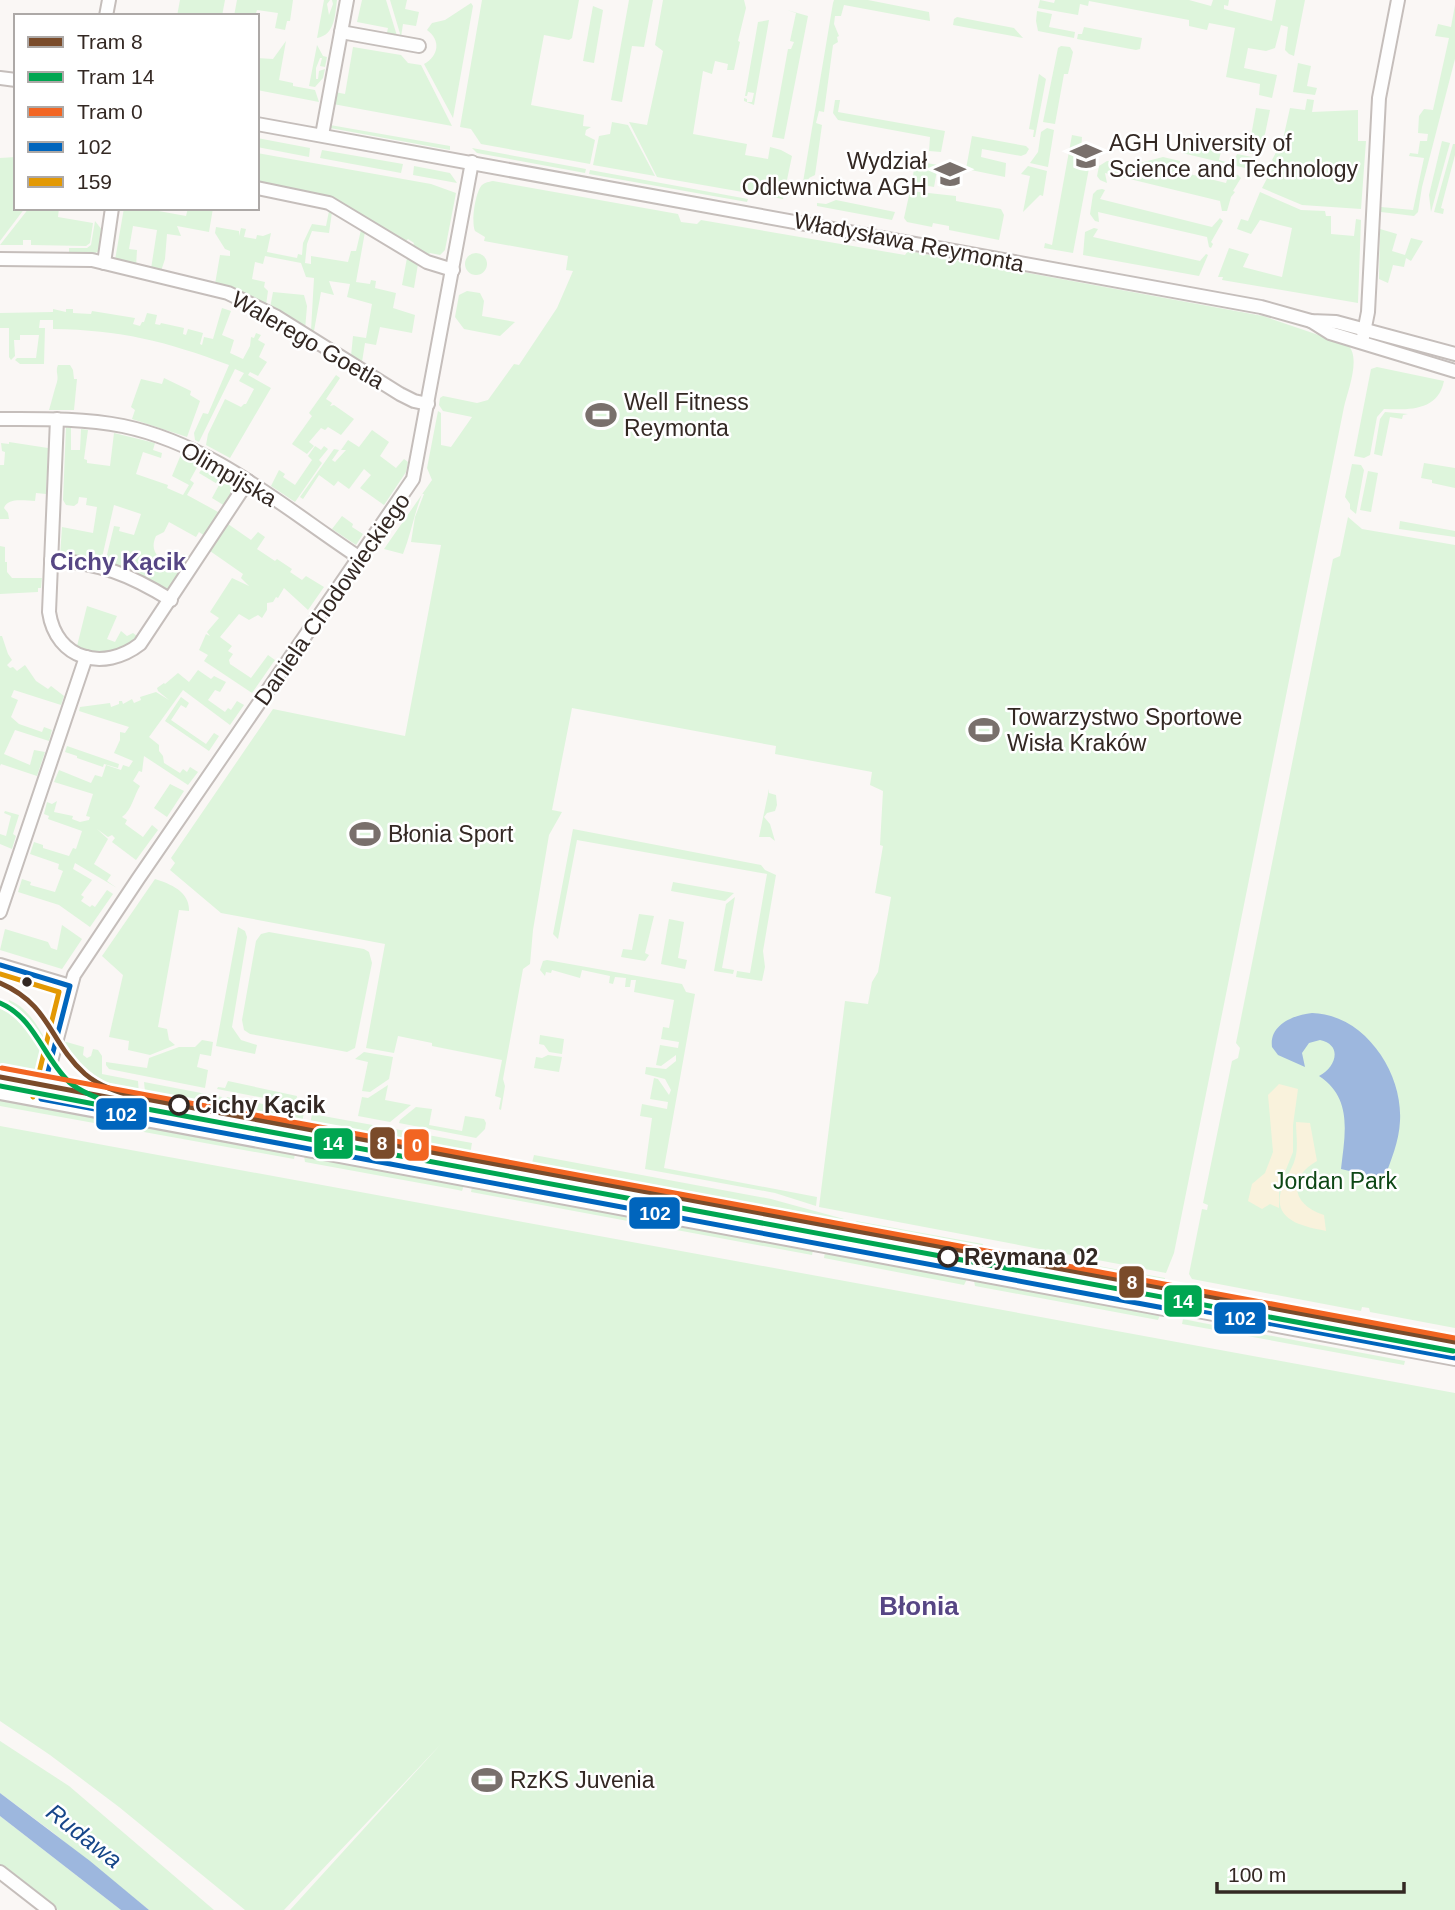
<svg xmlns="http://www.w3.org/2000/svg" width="1455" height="1910" font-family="Arial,sans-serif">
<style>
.green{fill:#def5dc}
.sand{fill:#f9f2dc}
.water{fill:#9db7de}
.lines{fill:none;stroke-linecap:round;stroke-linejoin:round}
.minor-casing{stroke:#c5bebb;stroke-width:16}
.tertiary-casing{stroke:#c5bebb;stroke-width:18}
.minor{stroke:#fefefe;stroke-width:12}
.tertiary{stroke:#fefefe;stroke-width:14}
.tram{stroke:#c6c5c4;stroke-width:2}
.bus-1-casing{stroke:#fff;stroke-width:10}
.bus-2-casing{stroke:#fff;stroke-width:10}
.bus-1{stroke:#0065bd;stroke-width:5}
.bus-2{stroke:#e39904;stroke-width:5}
.tram-1-casing{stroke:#fff;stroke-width:10}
.tram-2-casing{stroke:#fff;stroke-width:10}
.tram-3-casing{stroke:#fff;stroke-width:10}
.tram-1{stroke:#7a4b2a;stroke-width:5}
.tram-2{stroke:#00a651;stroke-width:5}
.tram-3{stroke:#f26522;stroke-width:5}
.bus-dot{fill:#332823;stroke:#fff;stroke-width:2.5}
.stop-dot{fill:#fff;stroke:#332823;stroke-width:3.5}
.labels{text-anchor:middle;stroke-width:5;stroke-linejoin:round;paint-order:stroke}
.poi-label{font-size:23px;fill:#332823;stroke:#fff;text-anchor:start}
.street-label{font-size:23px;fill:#332823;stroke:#fff}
.stop-label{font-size:23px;font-weight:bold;fill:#332823;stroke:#fff;text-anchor:start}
.park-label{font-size:23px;fill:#0d4715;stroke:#fff}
.neighbourhood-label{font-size:24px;font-weight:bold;fill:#564684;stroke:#fff}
.water-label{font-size:24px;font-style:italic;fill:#164689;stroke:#fff}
.quarter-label{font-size:26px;font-weight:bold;fill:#564684;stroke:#fff}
.line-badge{stroke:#fff;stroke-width:2.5}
.badge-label{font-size:19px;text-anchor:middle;font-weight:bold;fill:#fff}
</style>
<rect width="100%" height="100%" fill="#faf7f5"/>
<g class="green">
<path d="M180,0H225L222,16H177Z"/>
<path d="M237,0H293L290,21H287L285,30L275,28L278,13L257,10L255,16H234Z"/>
<path d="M324,0H330L327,4L329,15L333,4L332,0H337C335,15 335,35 317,38Z"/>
<path d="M362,0H386L398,39L386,37L388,28L357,22Z"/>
<path d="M390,0H407L405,9L419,12L416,26L403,24L401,37Z"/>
<path d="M482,0H579L572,38L569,40L544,35L531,105L584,115L583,126L591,127L586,130L585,135L595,140L590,164L481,144L471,129L460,127Z"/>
<path d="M629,0H653L644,47L632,46L622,102L611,100Z"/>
<path d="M663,0H744L746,8L738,41L740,42L734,70H727L728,64L715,61L712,74L703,71L693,134L747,144L745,155L768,159L770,147L781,150L792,156L783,199L657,177L629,122L647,125L663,51L655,45Z"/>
<path d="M868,0L929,12L930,21L844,5L841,16H835L834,24L839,36L837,37L838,42L833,45L824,112L819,111L816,123L822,125L815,175L809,178L805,188H802L833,3L834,0Z"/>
<path d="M1040,0L1054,3L1055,0H1189L1211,6L1213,0H1229L1228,6L1224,5V9L1272,21L1276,0H1305L1294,56L1289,54L1285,50L1288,27L1281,25L1275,48L1266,51L1248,48L1244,68L1277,75L1272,98L1259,95L1260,84L1226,77L1235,28L1209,23L1207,30L1189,26V20L1089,1L1088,6L1080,4L1078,15L1038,8Z"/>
<path d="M471,3L473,6L453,118L424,64C439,56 441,40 427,30L432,23L445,20Z"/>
<path d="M1455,5V59L1422,187L1418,212L1414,216L1381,212V207L1413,210L1424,158L1409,156L1410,153L1418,154L1420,141H1427L1428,134L1418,133L1419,116L1424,109L1433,110L1449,38L1435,36L1438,24L1451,27Z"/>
<path d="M593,6L603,10L594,63L583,61Z"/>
<path d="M787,10L808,16L784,139L772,137L788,49H791L794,42L790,41L796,13Z"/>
<path d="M1037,11L1052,14L1049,27L1075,32L1074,38L1038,31L1036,21Z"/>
<path d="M957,17L1014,28L1023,38L953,25L954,19Z"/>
<path d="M769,20L754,105L744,101V98L747,99V102H752L754,93L748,92L747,96H745L758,22Z"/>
<path d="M1084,27L1142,38L1140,49L1136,50L1077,39L1078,34H1082Z"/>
<path d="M286,41L279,80L293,83V86L315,90L319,102L257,90V58L273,59Z"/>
<path d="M317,45L323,56L327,57L325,67L320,66L322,58H320L316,68V79H318L319,71L325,69L323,78L315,87L309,86Z"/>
<path d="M1061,46L1070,47L1073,52L1068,74H1064L1055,124L1043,122L1058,48Z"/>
<path d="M353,47L401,55L408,63L421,65L452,126L333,104L335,92L345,94Z"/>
<path d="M1298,63L1311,66L1307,86L1317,88L1315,95L1293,92Z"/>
<path d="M1039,74L1046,79L1035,137H1033L1034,130L1029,129Z"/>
<path d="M1307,99L1314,100L1312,112L1358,110V141H1366L1361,209L1302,205L1262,188L1275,163L1272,160L1283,139L1290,108L1305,110Z"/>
<path d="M835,100H840L838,112L945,131L941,152L929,151L930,137L838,120L833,113Z"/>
<path d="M1256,108L1270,110L1265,134L1253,152L1254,154L1248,153Z"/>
<path d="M612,122L628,125L655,176L593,165L599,136L610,134Z"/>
<path d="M330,125L450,146V150L330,128Z"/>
<path d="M1047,128L1054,130L1048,167L1030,163L1038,152L1041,132Z"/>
<path d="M1072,135L1082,137L1081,152L1084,153L1090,163L1073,253L1044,248L1045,243L1052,245Z"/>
<path d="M972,136L1026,146L1029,149L1026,154L1021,156L982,149L981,157L1006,163L1005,177L966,169Z"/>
<path d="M257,138L310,148L309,157L257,147Z"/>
<path d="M1442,141L1450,143L1431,212L1429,195Z"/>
<path d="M1184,142L1222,147L1219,160L1233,164L1237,154L1252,157L1245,168L1182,153Z"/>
<path d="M1453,144H1455V155L1441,208L1444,209L1443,214L1434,212Z"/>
<path d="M472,148L586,169L585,173L477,153Z"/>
<path d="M322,150L403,164L401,173L320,158Z"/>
<path d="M257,153L431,184L456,193L445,250L440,255L430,253L429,255L413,246L414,243L408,239L406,241L330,196L257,183Z"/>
<path d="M16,157V208H25L0,241V158Z"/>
<path d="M1163,157L1180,161L1179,171L1201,177L1203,169H1211L1210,179L1226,183L1229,173L1238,175L1241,178L1233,191L1235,192L1231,197L1227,211H1222L1220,201L1105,173L1107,183L1100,180L1097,176L1099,166L1107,161L1136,164Z"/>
<path d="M915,161L938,165L934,187L912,183Z"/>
<path d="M414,166L450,173L457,183L413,175Z"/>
<path d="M1028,166L1047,171L1043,196L1040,195L1023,212L1030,176L1021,174Z"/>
<path d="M590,170L748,199L747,202L589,174Z"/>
<path d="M493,181L678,214L681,222L697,224L701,220L905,255L908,251L1263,316L1348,345C1361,358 1348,390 1344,407L1174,1253L1166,1273L819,1207L845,1001L868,1004L872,982L878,972L891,897L875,893L883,846L880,845L883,791L870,785L872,772L775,754L776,746L572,708L552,810L562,812L549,835L533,930L530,964L523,969L503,1079L505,1086L501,1110L499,1109L501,1098L495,1096L502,1060L432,1046V1043L398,1036L394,1053L366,1048L385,944L221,913L170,870L175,863L171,858L273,709L405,736L441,545L411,542L415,517L424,494H422C414,514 411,534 403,554L384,549L432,480L427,468L438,411L441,413V445L451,447L472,417L443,411L439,405L440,398L443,396L477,403L488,400L514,364L519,365L557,308L573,271L566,270L568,256L484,241L485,237L475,231C471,223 475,192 482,185C486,182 488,182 493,181Z"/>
<path d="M1102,189L1105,190L1100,199L1212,227L1220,218L1223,221L1211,242L1213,244L1211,248L1209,247L1207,237L1098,212L1099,222L1095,221L1090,214L1093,194L1097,190Z"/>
<path d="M910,191L956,196V201L1001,209L1004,215L999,240L949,230V226L933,223L932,227L907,222L904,218Z"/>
<path d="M1260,192L1301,210L1325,211L1326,216H1331V234L1354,236L1356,219L1361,220L1358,303L1222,280L1223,277H1218L1229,248L1249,254L1243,267L1282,277L1292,228L1260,220L1251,234L1237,229L1241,219L1248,221Z"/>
<path d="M836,200L895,212L892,220L817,206V203L826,204Z"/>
<path d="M29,208H59L58,217L93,223L90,243L86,246L31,245V240H23V245H0Z"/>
<path d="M124,208H142L186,216L188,208H213L209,232L177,226L181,236L167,234L165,259L161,271L151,269L157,230L133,226L129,249L137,250L136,267L115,260Z"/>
<path d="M329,211L332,212L329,233L312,231L307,244L305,263L311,264V256L348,262L351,251H356L361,230L365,232L356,282L370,284L371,280L376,281L375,288L396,293L393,308L415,315L412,333L380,327L376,345L365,343L362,362L351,356L353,336L366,338L372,304L347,297L350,284L329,281L334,295L321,292L314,331L311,330L314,278L306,277L301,263L265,256L263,264L255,262L252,279L265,282L264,287L268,291L266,305L215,284L220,255L230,256V251L225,249L215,233L216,227L239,231V236L241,228L246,229L244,237L256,239L257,235L263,236L271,233L267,252L297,258L298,254L302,255L303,243L312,224L326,226Z"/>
<path d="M95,221L102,230L99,251L93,254H69V248H87L91,245Z"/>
<path d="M1094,228L1098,229L1093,237L1200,261L1206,254L1208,255L1199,276L1083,255L1085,232Z"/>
<path d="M1380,229L1397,234L1392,251L1405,255L1411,238L1423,241L1411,261L1406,258L1404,267L1393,265L1388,283L1379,279Z"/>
<circle cx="476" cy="264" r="11"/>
<path d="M407,258L418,264L414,288L402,285Z"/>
<path d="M467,291L480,293L484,301L482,316L515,322L500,336L464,329L455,317L459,295Z"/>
<path d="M273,292L304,295L307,306L305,330L270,308Z"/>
<path d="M222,308L231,311L222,335L234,340L230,353L243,359L250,346L251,337L254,338L256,333L261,335L258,340L265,344L259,357L267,362L258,376L250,372L248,375L271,388L230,458L206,445L208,434L225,399L241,407L244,404H246L254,389L239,381L244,373L235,369L199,442L195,440L194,433L203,413L208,414L229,365C165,341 121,330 53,329V320H40L39,328H45L44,364H20L15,360L17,358H36L39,335H20V340H14L15,356L11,360L9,357V328H0V313L53,312V309L66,312V309H73V313L91,314L92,311L135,318L133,324L140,326L142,322H144L147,313L157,315L155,324L160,325L161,323L184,328L183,334L186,335L188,329L203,333L200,344L202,345L204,337L213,339Z"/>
<path d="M58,365H70L73,370L74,379H77L74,410H49C52,400 54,391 57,382C59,375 55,371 58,365Z"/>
<path d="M1377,367L1444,381C1438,411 1409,410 1384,409L1377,417L1370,455L1364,458L1354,456L1371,369Z"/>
<path d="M336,375L340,378L326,399L332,403L330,406L334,405L354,419L341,435L328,427L325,430L321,428L309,442L314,446L307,454L292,444L312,416L309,413Z"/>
<path d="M164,378L191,391L190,395L200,401L187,437L132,419L135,410L131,407L141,379L162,384Z"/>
<path d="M1385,412L1408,414L1403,415L1402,419L1390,417L1382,456L1374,454L1380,419Z"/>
<path d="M66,427L71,428V450H80L81,429L88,430L84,459L87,460V463L110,466L114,433L155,443L153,450L162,453L161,458L143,452L136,474L168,485L167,488L183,495L189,485L172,476L182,452L200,462L190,480L194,483L187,495L220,513L205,536L199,532L196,537L169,522L164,532L156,536C152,545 153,551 159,558L157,561L161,564L163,560H173L184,554L190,557L167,591L133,571L105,563L114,526L120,527L119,531L134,535L141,514L114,505L101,562L60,556L62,527L93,533L97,507L86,505L87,498L79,497L78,503L74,506L66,505L63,500Z"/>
<path d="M372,430L389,442L380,456L396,468L404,459L408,462L406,472L384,505L360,488L371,475L364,469L349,489L338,481L334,486L319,475L303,499L300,497L334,449L339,450L332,460L335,462L346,450H341L348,440L359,447Z"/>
<path d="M9,442L48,448L46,494L36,493L35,501C25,501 8,497 4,508L8,513L9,519H0V465H4L5,452L2,451L1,443L9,444Z"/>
<path d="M315,446L321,450L324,446L328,449L319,460L322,463L295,502L271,486L279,470L285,474L283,477L295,485L312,460L308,456Z"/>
<path d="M1424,463L1455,468V488L1432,483V480L1421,478Z"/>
<path d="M1352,464L1361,465L1364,470L1356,514L1350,509V504L1345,497Z"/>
<path d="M205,465L236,482L238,485L225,506L212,498L219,485L199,473Z"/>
<path d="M1368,471L1378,473L1371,512L1360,510Z"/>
<path d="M342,516L353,524L352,527L363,534L356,545L332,529Z"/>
<path d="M1348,517L1362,529L1455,545V1328L1370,1312L1369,1308L1362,1307L1361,1311L1192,1279L1189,1274L1202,1209L1207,1210L1208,1205L1203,1203L1232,1061L1238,1058L1240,1048L1236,1043L1333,559L1340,556Z"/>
<path d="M1400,521L1455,531V537L1399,529Z"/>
<path d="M228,524L251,540L258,532L265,537L257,549L275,561L277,559L292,569L290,572L302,580L306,576L324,587L308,610L284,588L278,598L276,597L273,602L267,603V610L262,618L258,615L249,620L239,614L220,637L232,646L228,651L233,654L229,660L230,664L251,678L268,655L275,660L252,693L204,661L208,655L199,650L206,634L210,636L207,632L219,618L210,612L232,578L249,586L241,578L243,574L210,551Z"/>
<path d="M0,546L5,547V562H7V572L12,578H42L41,588H38V592L0,594V606Z"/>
<path d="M87,606L117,616L107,639L115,642L121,631L127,636L133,633L138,637C121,654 99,656 77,646Z"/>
<path d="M0,636H2L8,654L12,660L7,665L10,668L13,667L17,671L25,665L36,681L48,689L51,686L64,696L61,705L14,690L11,697L18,700L11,717L19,724L42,732L44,727L52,730L49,741L15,730L4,754L30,765L34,750L45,752L37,776L1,764L0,766Z"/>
<path d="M198,670L211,679L214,676L226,682L220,692L215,690L208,700L225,712L228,708L231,710L237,701L244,705L230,725L183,690L149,737L159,745V751L163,756L164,763L180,773L183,769L187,772L190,767L198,772L188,785L144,756L142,772L139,771L133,781L140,786C134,795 132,810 122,817L127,820L125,824L143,837L152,825L158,830L136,860L112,842L115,838L112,835L108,837L97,829L108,839L94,864L111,875L107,881L117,888L75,863L73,869L92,880L81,895L84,897L81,901L90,907L92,905L95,907L107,890L113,894L90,927L59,905L18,892L22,879L31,882L30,885L55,892L63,871L58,869L59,864L30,854L34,842L43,845V848L69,856L73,848L76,849L82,831L48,819L49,816L44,814L47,802L52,804L57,801L54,812L73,816L72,819L80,822L89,820L90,817L86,816L93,794L54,782L59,770L91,783L95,775L102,777L106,765L121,770L123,765L129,767L133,761L114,753L120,740V732L125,733L129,727L79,711L80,707L110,703L111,707L119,704V701H122L123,704L132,699L134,703L141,700L140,697L156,692L169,700L158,691L157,688L164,683L165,684L178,673L189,682Z"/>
<path d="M181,697L189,703L186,708L181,705L171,720L206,744L214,733L219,736L209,751L165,721Z"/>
<path d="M67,746L119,764L118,768L104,764L103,767L77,758V756L65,752Z"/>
<path d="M170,784L184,791L167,817L154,808Z"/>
<path d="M769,789V793L776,795L777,805L775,811L767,813L764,817L770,824L775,841L770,837H759Z"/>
<path d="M5,811L19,815L13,834L16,836L12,849L0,844V834L6,836L11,816L4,813Z"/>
<path d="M573,829L761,865L765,870L776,875L763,951L765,967L762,981L736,977L737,971L750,973L767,874L577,840L558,939L553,934Z"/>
<path d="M155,879C171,884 190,892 189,911L179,910L158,1027L167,1029L169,1040L175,1045L150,1055L128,1050L129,1041L109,1037L123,975L102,956Z"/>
<path d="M673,882L734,893L725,901L671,891Z"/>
<path d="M735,897L722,968L734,970L733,974L714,971L726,904Z"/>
<path d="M639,914L654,916L645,953L649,955L645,961L621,957L623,949L632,950Z"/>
<path d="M669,919L684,922L678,958L687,960L685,969L661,964Z"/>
<path d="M62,925L82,939L62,969L0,950L5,929L48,942L51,948L57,950Z"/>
<path d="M238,927L245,931L247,937L232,1027L241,1040L257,1045L255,1054L216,1046Z"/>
<path d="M269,932L364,949L369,952L372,963L355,1048L347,1052L342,1051L250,1034L244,1030L242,1020L256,941L261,934Z"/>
<path d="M547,960L682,984L686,992L695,994L664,1168L817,1197L816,1206L775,1193L645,1169L652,1118L640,1116L642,1104L667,1109L668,1102L650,1099L654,1078L658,1079L669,1095L671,1090L665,1079L645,1074L646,1067L666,1069L676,1061V1055L661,1066L656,1065L660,1045L678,1048L679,1042L661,1039L663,1027L669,1028L674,1000L634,992L636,980H631L630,987H625L626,978L615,977L613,984L609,983L610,976L582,970L580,978L552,970L551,973L546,972L545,976L540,970L543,961Z"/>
<path d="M9,1000C30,1009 38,1028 49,1045L41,1075L0,1068V1009L6,1011Z"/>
<path d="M540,1035L564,1039L562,1054L549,1052L544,1045L539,1044Z"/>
<path d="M202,1040L213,1042L211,1056L200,1054L197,1067L208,1070L205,1088L109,1069L106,1065V1062L147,1068L149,1058L179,1047H195Z"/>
<path d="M63,1041L84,1047L83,1055L87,1058L91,1056L93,1049L98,1050L102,1056V1074L138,1081L139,1094C105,1087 83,1070 63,1041Z"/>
<path d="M364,1052L393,1057L389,1079L370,1092L362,1091L368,1062L355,1059Z"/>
<path d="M548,1055L562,1057L559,1072L534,1068L536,1057L542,1058Z"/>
<path d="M228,1081L297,1096L296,1104L217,1089L218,1087L225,1088Z"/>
<path d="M144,1082L222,1097L217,1105L145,1092Z"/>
<path d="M51,1084L138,1100L139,1096L221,1110L227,1097L304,1112L299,1139L54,1094L52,1092Z"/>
<path d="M388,1085L385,1100L411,1105L390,1122L358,1116L362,1097L368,1098Z"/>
<path d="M0,1099L295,1154L294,1159L0,1106Z"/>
<path d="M416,1107L432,1109L429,1125L462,1131L465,1116L484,1119L486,1123L485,1129L476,1138L399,1123L400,1120Z"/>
<path d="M312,1114L472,1143L467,1171L307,1141Z"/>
<path d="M0,1126L1455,1393V1910H290L441,1744L284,1910H245L119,1807L50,1755L0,1721Z"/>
<path d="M534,1155L771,1199L844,1219L838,1224H835L827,1238L510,1179L505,1176L507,1161L532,1163Z"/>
<path d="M304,1156L464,1185L462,1191L458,1190L305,1162Z"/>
<path d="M472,1187L813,1250L812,1255L471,1192Z"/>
<path d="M856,1221L983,1244L979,1262L920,1250L919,1255L866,1245L862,1229L859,1228Z"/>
<path d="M825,1252L967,1279L964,1285L824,1258Z"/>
<path d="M1006,1256L1086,1270L1087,1264L1165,1278L1164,1285L1160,1284L1158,1295L1150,1298L1009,1271L1004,1267Z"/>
<path d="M974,1281L1160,1315L1158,1320L975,1286Z"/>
<path d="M1192,1286L1455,1334V1354L1186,1304L1189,1288Z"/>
<path d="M1183,1319L1203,1323L1405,1361L1404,1365L1182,1324Z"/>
<path d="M0,1741L69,1786L214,1910H149L51,1831L0,1793Z"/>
<path d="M0,1816L121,1910H58L0,1866Z"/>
</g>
<g class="sand">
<path d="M1279,1084L1298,1089L1293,1125V1152L1279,1187V1208L1270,1204L1262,1209L1248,1201L1252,1184L1265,1173L1273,1152L1268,1095Z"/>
<path d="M1296,1122L1310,1123L1317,1161C1287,1178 1292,1205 1324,1215L1326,1231C1301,1226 1269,1220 1283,1185C1287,1175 1294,1166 1296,1155C1298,1145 1296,1133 1296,1122Z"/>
</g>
<g class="water">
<path d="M1312,1013C1364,1014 1403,1072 1400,1121C1399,1142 1391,1160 1384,1179L1341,1169C1345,1134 1353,1098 1319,1076C1336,1067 1343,1045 1320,1040L1309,1043L1302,1053L1305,1067L1278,1055L1272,1047C1269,1025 1293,1015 1312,1013Z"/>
<path d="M0,1793L90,1861L149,1910H121L0,1816Z"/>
</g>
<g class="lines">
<g class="minor-casing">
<g id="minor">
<path d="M106,16L109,0"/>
<path d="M341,32L419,46"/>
<path d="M0,78L16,80"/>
<path d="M257,124L1261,307L1311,321L1336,322L1455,354"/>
<path d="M322,135L347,0"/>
<path d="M257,188L329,203L427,262L453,270"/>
<path d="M0,259L92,260L228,293L277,317L400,394L414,401L428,404"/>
<path d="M104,263L112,208"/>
<path d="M1311,321L1330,333L1455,371"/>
<path d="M1362,342L1368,312L1379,98L1398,0"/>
<path d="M0,419C41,419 82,418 123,426C214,445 284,508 360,558"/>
<path d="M57,419L49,612C56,660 104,672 140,644L248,481"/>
<path d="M51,560C100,563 129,574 171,600"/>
<path d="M0,912L86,657"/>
<path d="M0,965L70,986"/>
<path d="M41,1099L74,975L138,879L413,479L472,162"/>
<path d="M0,1872L49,1910"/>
</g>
</g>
<g class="tertiary-casing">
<path id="tertiary" d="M0,1092L1164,1308L1181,1307L1455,1358"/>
</g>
<use href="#minor" class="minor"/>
<use href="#tertiary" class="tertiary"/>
<path class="tram" d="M0,1072L111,1093"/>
<g class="bus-1-casing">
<path id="bus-1" d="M0,965L70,986L41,1099L1164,1308L1181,1307L1455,1358"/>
</g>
<g class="bus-2-casing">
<path id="bus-2" d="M0,974L59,992L33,1097"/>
</g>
<use href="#bus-1" class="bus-1"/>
<use href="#bus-2" class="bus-2"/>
<g class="tram-1-casing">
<g id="tram-1">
<path d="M0,983C51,1005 49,1042 85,1074C99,1086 118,1092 135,1097L1455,1342"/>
<path d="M0,1077L117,1099"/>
</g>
</g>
<g class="tram-2-casing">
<g id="tram-2">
<path d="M0,1003C35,1018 43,1057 69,1082C81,1092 95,1097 109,1102L1453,1351"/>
<path d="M0,1086L105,1106"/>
</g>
</g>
<g class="tram-3-casing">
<path id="tram-3" d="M2,1068L1455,1338"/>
</g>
<use href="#tram-1" class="tram-1"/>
<use href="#tram-2" class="tram-2"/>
<use href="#tram-3" class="tram-3"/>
</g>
<defs>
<g id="university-bare" transform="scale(2.415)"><path d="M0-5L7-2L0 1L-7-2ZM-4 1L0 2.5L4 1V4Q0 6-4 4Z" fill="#79706c" stroke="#fff" stroke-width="2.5" paint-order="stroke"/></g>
<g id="stadium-bare" transform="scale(2.415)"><path d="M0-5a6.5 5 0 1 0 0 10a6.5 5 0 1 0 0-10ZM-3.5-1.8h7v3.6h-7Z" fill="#79706c" stroke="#fff" stroke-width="2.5" paint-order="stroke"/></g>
</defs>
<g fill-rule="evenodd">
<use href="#university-bare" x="1086" y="156"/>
<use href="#university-bare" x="950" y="174"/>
<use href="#stadium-bare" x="601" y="415"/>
<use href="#stadium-bare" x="984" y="730"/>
<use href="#stadium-bare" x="365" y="834"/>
<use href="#stadium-bare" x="487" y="1780"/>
</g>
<circle class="bus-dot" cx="27" cy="982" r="6"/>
<g class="stop-dot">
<circle cx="179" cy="1105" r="9"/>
<circle cx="948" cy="1257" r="9"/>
</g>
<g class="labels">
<g class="poi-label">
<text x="1109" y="151">AGH University of<tspan x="1109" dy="26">Science and Technology</tspan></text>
<text x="927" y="169" text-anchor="end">Wydział<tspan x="927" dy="26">Odlewnictwa AGH</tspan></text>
<text x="624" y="410">Well Fitness<tspan x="624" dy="26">Reymonta</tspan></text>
<text x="1007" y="725">Towarzystwo Sportowe<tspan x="1007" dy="26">Wisła Kraków</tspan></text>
<text x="388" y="842">Błonia Sport</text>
<text x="510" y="1788">RzKS Juvenia</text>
</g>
<g class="street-label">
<text transform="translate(909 242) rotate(11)" y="8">Władysława Reymonta</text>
<text transform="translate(308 340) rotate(30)" y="8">Walerego Goetla</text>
<text transform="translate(229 474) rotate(30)" y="8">Olimpijska</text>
<text transform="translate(332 599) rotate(-55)" y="8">Daniela Chodowieckiego</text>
</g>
<g class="stop-label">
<text x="195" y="1113">Cichy Kącik</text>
<text x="964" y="1265">Reymana 02</text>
</g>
<g class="park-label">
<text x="1335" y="1189">Jordan Park</text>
</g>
<g class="neighbourhood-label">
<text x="118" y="570">Cichy Kącik</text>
</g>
<g class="water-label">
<text transform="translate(84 1836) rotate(38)" y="8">Rudawa</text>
</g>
<g class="quarter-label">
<text x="919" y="1615">Błonia</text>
</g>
</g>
<g class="line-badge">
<rect x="95" y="1097" width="53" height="34" rx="7" fill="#0065bd"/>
<rect x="369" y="1126" width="27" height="34" rx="7" fill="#7a4b2a"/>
<rect x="313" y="1127" width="41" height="33" rx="7" fill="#00a651"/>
<rect x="403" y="1128" width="27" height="34" rx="7" fill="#f26522"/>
<rect x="628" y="1196" width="53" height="34" rx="7" fill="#0065bd"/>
<rect x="1118" y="1265" width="27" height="34" rx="7" fill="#7a4b2a"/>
<rect x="1163" y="1284" width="40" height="34" rx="7" fill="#00a651"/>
<rect x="1213" y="1301" width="54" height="34" rx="7" fill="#0065bd"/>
</g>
<g class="badge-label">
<text x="121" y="1121">102</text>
<text x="382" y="1150">8</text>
<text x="333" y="1150">14</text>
<text x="417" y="1152">0</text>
<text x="655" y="1220">102</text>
<text x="1132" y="1289">8</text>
<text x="1183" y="1308">14</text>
<text x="1240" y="1325">102</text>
</g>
<rect x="14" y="14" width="245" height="196" fill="#ffffff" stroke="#ada9a7" stroke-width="2"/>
<rect x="28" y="37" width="35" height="10" fill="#7a4b2a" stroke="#ada9a7" stroke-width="2"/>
<text x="77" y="49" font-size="21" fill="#332823">Tram 8</text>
<rect x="28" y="72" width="35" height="10" fill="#00a651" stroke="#ada9a7" stroke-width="2"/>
<text x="77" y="84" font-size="21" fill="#332823">Tram 14</text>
<rect x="28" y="107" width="35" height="10" fill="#f26522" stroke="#ada9a7" stroke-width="2"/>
<text x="77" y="119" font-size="21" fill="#332823">Tram 0</text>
<rect x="28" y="142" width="35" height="10" fill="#0065bd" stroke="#ada9a7" stroke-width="2"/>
<text x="77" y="154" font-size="21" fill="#332823">102</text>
<rect x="28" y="177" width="35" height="10" fill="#e39904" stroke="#ada9a7" stroke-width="2"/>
<text x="77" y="189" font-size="21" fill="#332823">159</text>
<path d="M1217 1882v10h187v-10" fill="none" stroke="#332823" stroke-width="3.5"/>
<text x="1228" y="1882" font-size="21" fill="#332823" stroke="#ffffff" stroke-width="5" paint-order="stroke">100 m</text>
</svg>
